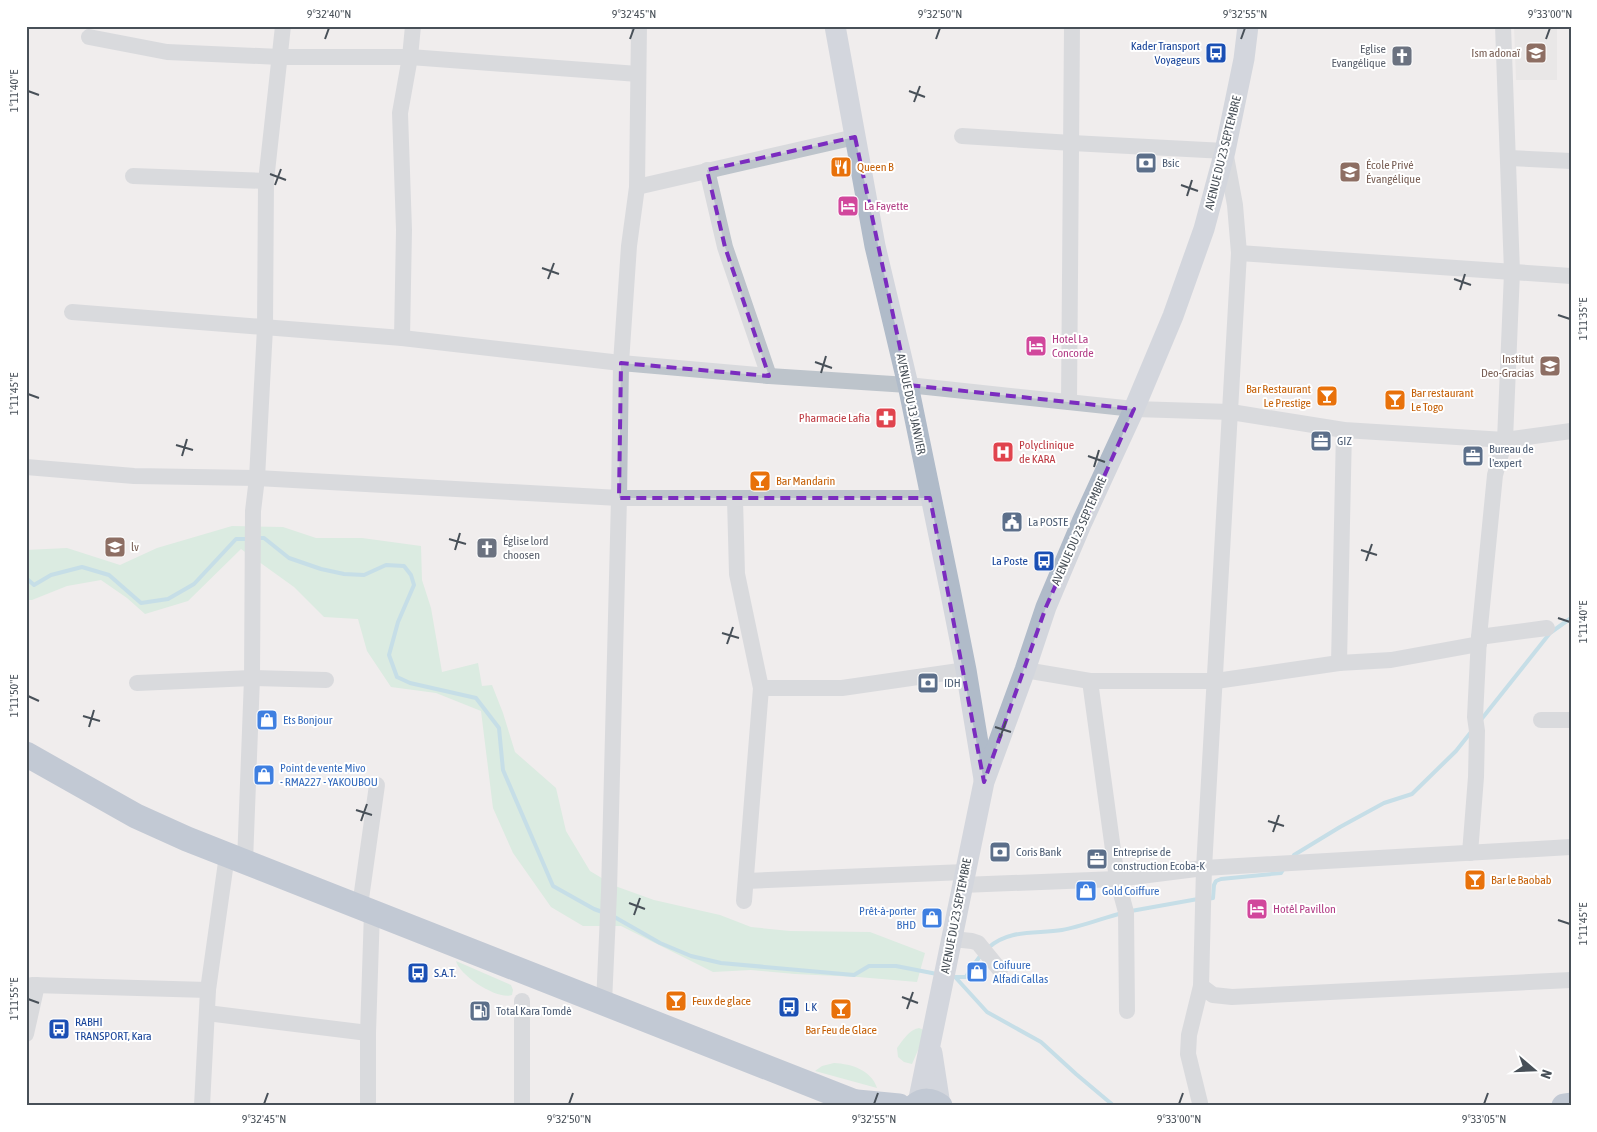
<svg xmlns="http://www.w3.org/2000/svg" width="1597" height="1132" font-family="'Asap Condensed',sans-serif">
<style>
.education{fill:#e1dfdf}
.green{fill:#c1e8d2}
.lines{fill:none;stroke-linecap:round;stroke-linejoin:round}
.stream{stroke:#93cce0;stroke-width:4}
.minor{stroke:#bdc4cb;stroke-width:16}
.major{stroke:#b0bbc9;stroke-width:21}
.highway{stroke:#8b9eb6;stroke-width:25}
.marked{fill:none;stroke:#7b2cbf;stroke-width:4;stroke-dasharray:10 6;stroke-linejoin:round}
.ticks{fill:none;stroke:#485058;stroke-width:2}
.labels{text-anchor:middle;stroke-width:4;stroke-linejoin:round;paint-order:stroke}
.transit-label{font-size:12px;fill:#164399;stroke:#fff;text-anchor:start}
.worship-label{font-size:12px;fill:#5b616d;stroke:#fff;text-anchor:end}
.education-label{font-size:12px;fill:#785e54;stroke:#fff;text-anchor:end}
.street-label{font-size:12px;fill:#485058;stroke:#fff}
.service-label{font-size:12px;fill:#4e5e75;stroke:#fff;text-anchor:start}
.food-label{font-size:12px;fill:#c56008;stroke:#fff;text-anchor:start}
.hotel-label{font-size:12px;fill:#b23c85;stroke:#fff;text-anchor:start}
.health-label{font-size:12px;fill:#be3a42;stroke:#fff;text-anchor:end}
.shop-label{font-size:12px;fill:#366cbe;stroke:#fff;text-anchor:start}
.neatline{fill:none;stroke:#485058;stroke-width:2}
.ticks-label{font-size:12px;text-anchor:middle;fill:#485058}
</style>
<rect width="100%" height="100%" fill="#f0eded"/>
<path class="education" d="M1514,26H1557V80H1516Z"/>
<g class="green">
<path d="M232,526L283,527L316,538H362L421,546L422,580L431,608L442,672L478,663L482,686L492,685L503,713L515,752L556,788L566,831L590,871L615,886L654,900L720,915L751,927L790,931L870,932L925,953L917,982L858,977L795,974L751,970L713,972L621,926H583L551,907L513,853L493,808L481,711L436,693L391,687L367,651L358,619L324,617L294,587L241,549L188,601L145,614L127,598L101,580L67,586L32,600H26V550L67,548L120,565L157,548Z"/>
<path d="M456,961L511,985L513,990L512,995C497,1000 460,976 456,961Z"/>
<path d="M919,1028L924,1030L922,1041L912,1064L904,1062L898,1057L897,1048C903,1040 909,1030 919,1028Z"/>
<path d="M834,1063C852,1064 871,1070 877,1088L815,1071L822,1066Z"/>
</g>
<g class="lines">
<g class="stream">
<path d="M257,538H264L289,558L321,569L344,574L364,575L386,565L404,566L411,575L414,585L398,622L389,655L397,677L410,683L476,698L499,728L503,770L553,886L594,909L605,913"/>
<path d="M26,578L34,585L51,575L82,567L109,575L141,603L168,599L194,584L236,539H250"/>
<path d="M1480,721L1550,633L1571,618"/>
<path d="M1292,858L1294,855L1340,827L1384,803L1412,794L1456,751L1471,732"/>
<path d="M1207,899L1213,898L1214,885L1216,881L1221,879L1281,873L1284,868"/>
<path d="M1131,911L1198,899"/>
<path d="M611,915L660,943L691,956L721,963L854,975L869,966H896L937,974"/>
<path d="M988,948C1008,929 1036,934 1062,930C1080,927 1103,918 1122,913"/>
<path d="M972,967L981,955"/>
<path d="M951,977H966L970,970"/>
<path d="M956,978L987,1012L1041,1042L1076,1074L1114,1106"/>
</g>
<g class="minor">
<path d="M89,37L167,52L280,57H410L638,74"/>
<path d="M962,136L1072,143L1225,151L1235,205L1239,253L1204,868L1201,986L1189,1035L1188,1054L1200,1103"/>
<path d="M1509,158L1571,161"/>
<path d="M707,170L725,247L769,376"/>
<path d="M133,176L266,181"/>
<path d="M637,187L855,137"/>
<path d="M1239,253L1571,276"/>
<path d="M72,312L402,338L621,363L769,376L908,385L1134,409L1231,412L1344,430L1505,440L1571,431"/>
<path d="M402,338L404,230L400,113L410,57L413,26"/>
<path d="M1069,402L1072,26"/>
<path d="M26,467L134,476L257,478L619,498H930"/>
<path d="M735,499L737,574L761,688L744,901"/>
<path d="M1479,637L1547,628"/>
<path d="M1339,663L1344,430"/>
<path d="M1025,670L1090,681H1216L1339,663L1391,660L1479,644"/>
<path d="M1090,681L1117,879L1126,912L1127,1011"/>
<path d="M137,683L252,678L326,680"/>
<path d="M761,688H842L966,670"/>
<path d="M1541,720H1571"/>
<path d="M1470,853L1476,777L1477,731L1475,717L1479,637L1495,475L1505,440L1512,272L1503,26"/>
<path d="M245,862L252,678L253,511L257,478L265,328L266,181L283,26"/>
<path d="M746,881L965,872"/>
<path d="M962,885L1117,879L1204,868L1571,847"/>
<path d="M360,906L377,785"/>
<path d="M952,939L972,941L978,943L1000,970"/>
<path d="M32,985L208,990"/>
<path d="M1201,986L1213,995L1232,997L1571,980"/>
<path d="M522,1001V1106"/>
<path d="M604,1003L609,892L619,498L621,363L629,246L637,187L639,26"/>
<path d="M207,1013L368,1033"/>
<path d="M26,1034L37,985"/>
<path d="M202,1106L208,990L227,855"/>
<path d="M368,1106V1033L372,911"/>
</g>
<g class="major">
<path d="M835,26L875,246L908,385L950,589L966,670L984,779"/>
<path d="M932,1053L940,1105"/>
<path d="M918,1103L984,782L1025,670L1046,607L1082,522L1134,409L1173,316L1204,229L1225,151L1244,59L1248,26"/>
</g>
<g class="highway">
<path d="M26,754L136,816L187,839L865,1106"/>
<path d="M857,1102L899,1106"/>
<path d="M915,1106C923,1099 932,1100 940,1106"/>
<path d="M1564,1106L1571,1105"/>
</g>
</g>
<path d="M0 0H1597V1132H0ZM855,137L908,385L1134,409L1046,607L984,782L930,498H619L621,363L769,376L725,247L707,170Z" fill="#f0eded" fill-opacity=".55" fill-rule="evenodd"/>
<path class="marked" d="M855,137L908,385L1134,409L1046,607L984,782L930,498H619L621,363L769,376L725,247L707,170Z"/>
<path class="ticks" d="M325,39L329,28M630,39L634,28M936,39L940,28M1241,39L1245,28M1546,39L1550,28M28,91L39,95M909,91L925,97M914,102L920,86M270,174L286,180M275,185L281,169M1181,185L1198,191M1187,196L1192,180M542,268L559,274M548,279L554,263M1454,279L1471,285M1460,290L1465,274M1558,315L1570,319M815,362L832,368M821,373L826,356M28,394L39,398M176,445L193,450M182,456L187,439M1088,456L1105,462M1094,467L1099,450M449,539L466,544M455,550L460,533M1361,550L1377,555M1366,561L1372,544M1558,618L1570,622M722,633L739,638M727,644L733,627M28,696L39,701M83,716L100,721M89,727L94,710M995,727L1011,732M1000,738L1006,721M356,810L372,815M361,821L367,804M1268,821L1284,826M1273,832L1279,815M629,903L645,909M634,915L640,898M1558,920L1570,924M902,997L918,1003M28,999L39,1003M907,1009L913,992M264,1104L268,1093M569,1104L573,1093M874,1104L878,1093M1179,1104L1183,1093M1484,1104L1488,1093"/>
<defs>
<g id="bus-square" transform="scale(1.125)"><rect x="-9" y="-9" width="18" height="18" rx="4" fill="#1a4fb4" stroke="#fff"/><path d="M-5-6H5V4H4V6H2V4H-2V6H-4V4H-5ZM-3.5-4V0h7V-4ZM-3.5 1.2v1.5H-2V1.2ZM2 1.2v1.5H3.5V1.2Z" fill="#fff"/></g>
<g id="university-square" transform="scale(1.125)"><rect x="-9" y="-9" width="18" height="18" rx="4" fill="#8d6e63" stroke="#fff"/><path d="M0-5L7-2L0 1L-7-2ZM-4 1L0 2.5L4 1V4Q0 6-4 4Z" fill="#fff"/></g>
<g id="church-square" transform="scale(1.125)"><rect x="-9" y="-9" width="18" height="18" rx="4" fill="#6b7280" stroke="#fff"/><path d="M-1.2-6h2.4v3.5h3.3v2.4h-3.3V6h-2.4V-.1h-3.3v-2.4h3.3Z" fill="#fff"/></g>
<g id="bank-square" transform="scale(1.125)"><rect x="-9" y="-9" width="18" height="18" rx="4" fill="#5c6f8a" stroke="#fff"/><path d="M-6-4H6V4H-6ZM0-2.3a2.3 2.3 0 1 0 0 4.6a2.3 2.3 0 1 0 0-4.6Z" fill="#fff"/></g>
<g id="restaurant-square" transform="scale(1.125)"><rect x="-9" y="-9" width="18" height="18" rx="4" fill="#e8710a" stroke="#fff"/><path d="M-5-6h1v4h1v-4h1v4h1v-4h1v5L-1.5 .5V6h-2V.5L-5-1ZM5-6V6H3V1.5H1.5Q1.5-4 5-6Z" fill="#fff"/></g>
<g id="school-square" transform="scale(1.125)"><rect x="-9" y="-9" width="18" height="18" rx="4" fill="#8d6e63" stroke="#fff"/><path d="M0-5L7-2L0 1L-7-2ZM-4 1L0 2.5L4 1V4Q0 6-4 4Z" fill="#fff"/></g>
<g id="hotel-square" transform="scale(1.125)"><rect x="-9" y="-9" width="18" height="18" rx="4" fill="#d1479c" stroke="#fff"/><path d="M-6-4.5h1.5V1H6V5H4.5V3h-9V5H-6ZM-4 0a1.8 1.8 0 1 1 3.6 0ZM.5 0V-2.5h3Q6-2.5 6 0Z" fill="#fff"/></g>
<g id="bar-square" transform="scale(1.125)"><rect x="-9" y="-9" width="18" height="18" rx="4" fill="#e8710a" stroke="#fff"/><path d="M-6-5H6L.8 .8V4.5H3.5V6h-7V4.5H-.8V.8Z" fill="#fff"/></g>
<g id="pharmacy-square" transform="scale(1.125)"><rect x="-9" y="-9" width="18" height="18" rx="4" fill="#e0444e" stroke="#fff"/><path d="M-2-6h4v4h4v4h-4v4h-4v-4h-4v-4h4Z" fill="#fff"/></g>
<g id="office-square" transform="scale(1.125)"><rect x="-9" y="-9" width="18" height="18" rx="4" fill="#5c6f8a" stroke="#fff"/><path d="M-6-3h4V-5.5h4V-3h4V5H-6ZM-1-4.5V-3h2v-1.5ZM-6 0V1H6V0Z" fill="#fff"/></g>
<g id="hospital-square" transform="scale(1.125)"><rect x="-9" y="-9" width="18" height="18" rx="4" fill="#e0444e" stroke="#fff"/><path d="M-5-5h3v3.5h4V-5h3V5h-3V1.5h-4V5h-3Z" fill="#fff"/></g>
<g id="civic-square" transform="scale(1.125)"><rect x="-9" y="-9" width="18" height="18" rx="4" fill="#5c6f8a" stroke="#fff"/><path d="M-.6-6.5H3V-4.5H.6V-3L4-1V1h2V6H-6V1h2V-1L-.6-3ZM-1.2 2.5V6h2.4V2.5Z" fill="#fff"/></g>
<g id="shop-square" transform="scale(1.125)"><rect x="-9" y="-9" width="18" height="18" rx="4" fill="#3f7fe0" stroke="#fff"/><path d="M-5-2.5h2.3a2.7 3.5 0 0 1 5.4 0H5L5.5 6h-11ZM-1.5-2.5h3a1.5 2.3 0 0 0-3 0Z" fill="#fff"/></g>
<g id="fuel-square" transform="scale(1.125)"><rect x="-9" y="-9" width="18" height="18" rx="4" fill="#5c6f8a" stroke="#fff"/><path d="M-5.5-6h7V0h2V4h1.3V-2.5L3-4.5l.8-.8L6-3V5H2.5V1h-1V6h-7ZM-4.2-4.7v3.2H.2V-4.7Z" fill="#fff"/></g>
</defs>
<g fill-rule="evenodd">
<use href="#bus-square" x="1216" y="53"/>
<use href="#university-square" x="1536" y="53"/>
<use href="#church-square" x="1402" y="56"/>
<use href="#bank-square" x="1146" y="163"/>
<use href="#restaurant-square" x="841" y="167"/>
<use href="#school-square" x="1350" y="172"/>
<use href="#hotel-square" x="848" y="206"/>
<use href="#hotel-square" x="1036" y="346"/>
<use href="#school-square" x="1550" y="366"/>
<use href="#bar-square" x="1327" y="396"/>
<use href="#bar-square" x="1395" y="400"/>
<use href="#pharmacy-square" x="886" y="418"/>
<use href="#office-square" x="1321" y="441"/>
<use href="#hospital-square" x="1003" y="452"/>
<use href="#office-square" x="1473" y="456"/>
<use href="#bar-square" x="760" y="481"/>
<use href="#civic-square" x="1012" y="522"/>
<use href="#school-square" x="115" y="547"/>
<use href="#church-square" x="487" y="548"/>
<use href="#bus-square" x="1044" y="561"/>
<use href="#bank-square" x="928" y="683"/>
<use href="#shop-square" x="267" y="720"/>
<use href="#shop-square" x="264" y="775"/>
<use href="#bank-square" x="1000" y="852"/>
<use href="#office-square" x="1097" y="859"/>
<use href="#bar-square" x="1475" y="880"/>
<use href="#shop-square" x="1086" y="891"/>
<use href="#hotel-square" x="1257" y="909"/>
<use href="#shop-square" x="932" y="918"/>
<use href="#shop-square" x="977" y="972"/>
<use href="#bus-square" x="418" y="973"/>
<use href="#bar-square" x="676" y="1001"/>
<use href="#bus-square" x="789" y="1007"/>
<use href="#bar-square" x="841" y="1009"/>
<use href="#fuel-square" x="480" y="1011"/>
<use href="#bus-square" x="59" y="1029"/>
</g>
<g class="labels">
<g class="transit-label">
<text x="1200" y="50" text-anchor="end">Kader Transport<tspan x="1200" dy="14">Voyageurs</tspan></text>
<text x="1028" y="565" text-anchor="end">La Poste</text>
<text x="434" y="977">S.A.T.</text>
<text x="805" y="1011">L K</text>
<text x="75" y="1026">RABHI<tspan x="75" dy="14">TRANSPORT, Kara</tspan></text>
</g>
<g class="worship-label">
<text x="1386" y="53">Eglise<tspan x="1386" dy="14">Evangélique</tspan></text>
<text x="503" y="545" text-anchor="start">Église lord<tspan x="503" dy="14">choosen</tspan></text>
</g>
<g class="education-label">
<text x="1520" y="57">Ism adonaï</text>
<text x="1366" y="169" text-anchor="start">École Privé<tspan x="1366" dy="14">Évangélique</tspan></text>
<text x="1534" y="363">Institut<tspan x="1534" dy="14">Deo-Gracias</tspan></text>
<text x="131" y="551" text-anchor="start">lv</text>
</g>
<g class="street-label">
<text transform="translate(1223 153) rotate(-76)" y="4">AVENUE DU 23 SEPTEMBRE</text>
<text transform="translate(911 404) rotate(78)" y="4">AVENUE DU 13 JANVIER</text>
<text transform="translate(1079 531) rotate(-66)" y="4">AVENUE DU 23 SEPTEMBRE</text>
<text transform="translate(956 916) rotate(-79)" y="4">AVENUE DU 23 SEPTEMBRE</text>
</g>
<g class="service-label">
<text x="1162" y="167">Bsic</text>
<text x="1337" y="445">GIZ</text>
<text x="1489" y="453">Bureau de<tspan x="1489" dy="14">l'expert</tspan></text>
<text x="1028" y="526">La POSTE</text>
<text x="944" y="687">IDH</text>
<text x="1016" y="856">Coris Bank</text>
<text x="1113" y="856">Entreprise de<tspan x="1113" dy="14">construction Ecoba-K</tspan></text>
<text x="496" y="1015">Total Kara Tomdè</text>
</g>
<g class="food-label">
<text x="857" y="171">Queen B</text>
<text x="1311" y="393" text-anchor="end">Bar Restaurant<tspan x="1311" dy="14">Le Prestige</tspan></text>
<text x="1411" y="397">Bar restaurant<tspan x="1411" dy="14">Le Togo</tspan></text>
<text x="776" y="485">Bar Mandarin</text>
<text x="1491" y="884">Bar le Baobab</text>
<text x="692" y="1005">Feux de glace</text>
<text x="841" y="1034" text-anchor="middle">Bar Feu de Glace</text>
</g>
<g class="hotel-label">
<text x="864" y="210">La Fayette</text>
<text x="1052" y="343">Hotel La<tspan x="1052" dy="14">Concorde</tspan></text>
<text x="1273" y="913">Hotêl Pavillon</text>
</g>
<g class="health-label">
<text x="870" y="422">Pharmacie Lafia</text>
<text x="1019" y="449" text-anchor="start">Polyclinique<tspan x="1019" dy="14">de KARA</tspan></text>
</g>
<g class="shop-label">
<text x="283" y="724">Ets Bonjour</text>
<text x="280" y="772">Point de vente Mivo<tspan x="280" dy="14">- RMA227 - YAKOUBOU</tspan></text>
<text x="1102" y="895">Gold Coiffure</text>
<text x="916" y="915" text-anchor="end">Prêt-à-porter<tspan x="916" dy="14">BHD</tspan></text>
<text x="993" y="969">Coifuure<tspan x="993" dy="14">Alfadi Callas</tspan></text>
</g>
</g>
<rect width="1597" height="1132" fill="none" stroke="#ffffff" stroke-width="55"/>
<g transform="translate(1534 1070) rotate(109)" stroke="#ffffff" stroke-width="4" paint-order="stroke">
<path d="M0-4L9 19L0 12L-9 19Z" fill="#485058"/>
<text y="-8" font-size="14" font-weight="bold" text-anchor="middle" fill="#485058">N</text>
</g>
<rect x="28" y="28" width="1542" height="1076" class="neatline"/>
<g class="ticks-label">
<text x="329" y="18">9°32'40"N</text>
<text x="634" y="18">9°32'45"N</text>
<text x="940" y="18">9°32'50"N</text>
<text x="1245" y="18">9°32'55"N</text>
<text x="1550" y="18">9°33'00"N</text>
<text transform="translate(14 91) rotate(-90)" y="4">1°11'40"E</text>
<text transform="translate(1583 319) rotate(-90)" y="4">1°11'35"E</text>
<text transform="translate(14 394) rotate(-90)" y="4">1°11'45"E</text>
<text transform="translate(1583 622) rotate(-90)" y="4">1°11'40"E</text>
<text transform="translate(14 696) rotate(-90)" y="4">1°11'50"E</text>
<text transform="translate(1583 924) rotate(-90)" y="4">1°11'45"E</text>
<text transform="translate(14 999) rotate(-90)" y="4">1°11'55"E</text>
<text x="264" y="1123">9°32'45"N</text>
<text x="569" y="1123">9°32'50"N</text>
<text x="874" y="1123">9°32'55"N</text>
<text x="1179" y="1123">9°33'00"N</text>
<text x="1484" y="1123">9°33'05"N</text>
</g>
</svg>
